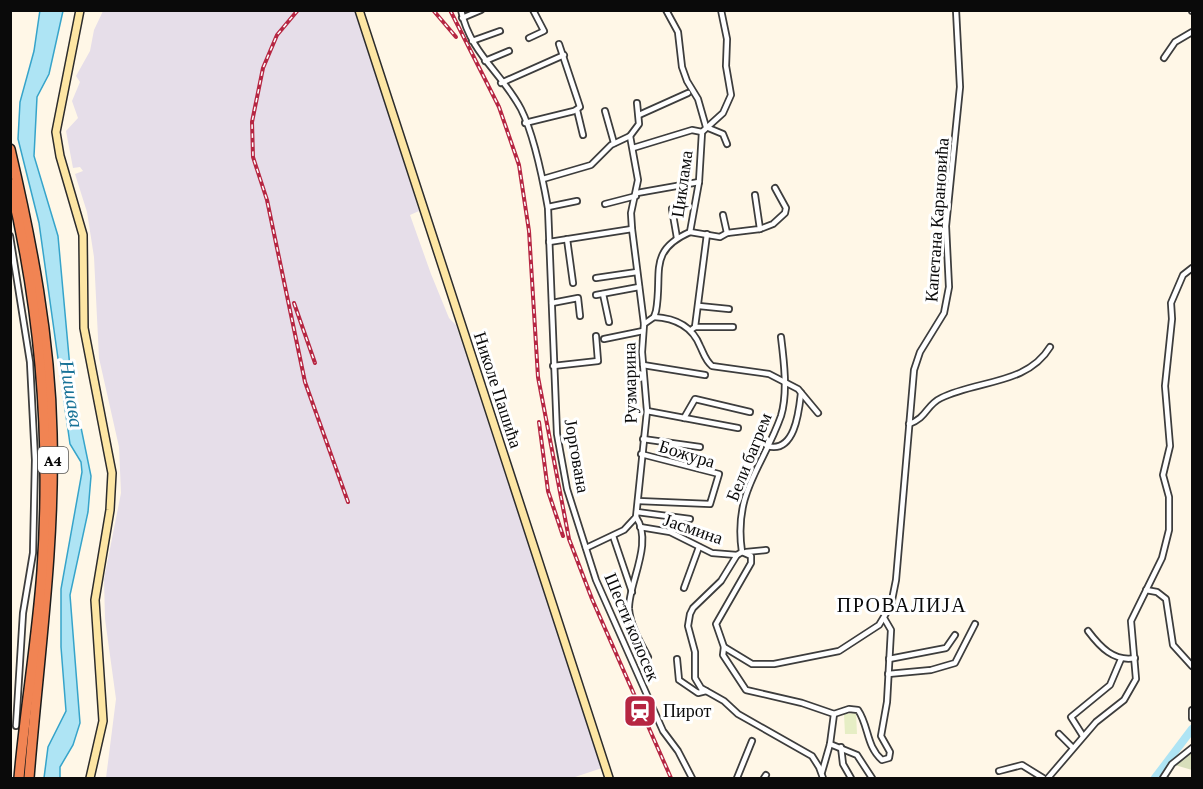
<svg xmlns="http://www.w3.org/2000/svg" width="1203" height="789" font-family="'Crimson Pro',serif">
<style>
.industrial{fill:#e6dee9}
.cemetery{fill:#d8debb}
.pitch{fill:#e6eec5}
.water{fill:#aee4f4;stroke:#36a4ca;stroke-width:1.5}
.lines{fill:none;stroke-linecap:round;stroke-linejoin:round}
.river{stroke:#aee4f4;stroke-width:8}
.minor-casing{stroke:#3d3d3d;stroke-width:8}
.secondary-casing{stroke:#2c2c2c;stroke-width:10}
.motorway-casing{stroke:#1b1b1b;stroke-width:12}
.minor{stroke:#fff;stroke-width:4.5}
.secondary{stroke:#fde6a4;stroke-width:7}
.motorway{stroke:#f18453;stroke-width:9}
.rail-casing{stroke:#b62642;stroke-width:4}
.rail{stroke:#fff;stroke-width:1.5;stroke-dasharray:4.5;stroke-linecap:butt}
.labels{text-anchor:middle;stroke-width:6;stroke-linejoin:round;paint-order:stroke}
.shield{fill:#fff;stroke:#545454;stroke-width:1.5}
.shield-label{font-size:16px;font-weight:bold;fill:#0a0a0a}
.street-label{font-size:18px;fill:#0a0a0a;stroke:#fff}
.poi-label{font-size:18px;fill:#0a0a0a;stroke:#fff;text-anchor:start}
.water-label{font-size:20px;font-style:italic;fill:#187297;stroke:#fff}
.neighbourhood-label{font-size:20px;letter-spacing:1.5px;fill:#0a0a0a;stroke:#fff}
</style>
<rect width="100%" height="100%" fill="#fff7e7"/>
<path class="industrial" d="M103,11H356L419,211L410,215L431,274L449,318L456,325L602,768L572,778H106L116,699L105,619L104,579L121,493L119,447L99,358L94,257L87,212L75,174L83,171L80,167L73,168L66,131L78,118L72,101L80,82L76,76L90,51L94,30Z"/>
<path class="cemetery" d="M1192,753V770L1175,765Z"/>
<path class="pitch" d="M856,713L857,734H845L844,714Z"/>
<path class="water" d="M40,10L63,11L49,74L37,97L34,156L58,236L71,379L91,476L88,512L70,595L80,723L73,745L60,767V778H44L48,747L66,711L61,647V589L82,472L81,462L70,444L39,223L18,139L20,102L34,51Z"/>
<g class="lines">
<path class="river" d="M1155,778L1192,729"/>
<g class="minor-casing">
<g id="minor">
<path d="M461,10C470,53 502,73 521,109C534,135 543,180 548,208L557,434L567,489L596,580L663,731L678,751L692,778"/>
<path d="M666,10L678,32L682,67L687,81L698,99L706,127L723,134L727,144"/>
<path d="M1192,10V11"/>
<path d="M462,18L481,10"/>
<path d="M529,38L544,31L533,10"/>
<path d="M472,41L500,31"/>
<path d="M1164,58L1175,42L1192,32"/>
<path d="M485,61L509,51"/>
<path d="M501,83L564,55"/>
<path d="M637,103L639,124L630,136L638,180L631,213L632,229L644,324"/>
<path d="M577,110L583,135"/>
<path d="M605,111L614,143"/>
<path d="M639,115L688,93"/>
<path d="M525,123L574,111L580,107L559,44"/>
<path d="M633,148L692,130L702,132"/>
<path d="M543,179L591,165L611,145L630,136"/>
<path d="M637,193L699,182"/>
<path d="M605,204L636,196"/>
<path d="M548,207L577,201"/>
<path d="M672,209L677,238"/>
<path d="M723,215L727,233"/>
<path d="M760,229L773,224L785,213L786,208L775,188"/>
<path d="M690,232L720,237L727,233L760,229L755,195"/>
<path d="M10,236L30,362L35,460L33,553L23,613L16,726"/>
<path d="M567,239L573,283"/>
<path d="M549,242L632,229"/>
<path d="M596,278L637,272"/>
<path d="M603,294L609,322"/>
<path d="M596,295L639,287"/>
<path d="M552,303L578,298L580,316"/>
<path d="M699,306L729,309"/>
<path d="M654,317C674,318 692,326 700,346C704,354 705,360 712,366L769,374L798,389L818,413"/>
<path d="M695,327H733"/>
<path d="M691,330L695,327L707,234"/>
<path d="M604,339L643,331"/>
<path d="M643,365L705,375"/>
<path d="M553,366L598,361L596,336"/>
<path d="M647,411L738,428"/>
<path d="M684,418L695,399L750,412"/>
<path d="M909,424C927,418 926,405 941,398C977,380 1027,385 1050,347"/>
<path d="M643,439L700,447"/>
<path d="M767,446C795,454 799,411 801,393"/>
<path d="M638,501L710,504L719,474L641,454"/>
<path d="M637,512L690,519"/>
<path d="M636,517C654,543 628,584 629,609C630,625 641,644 648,657"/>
<path d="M640,527L670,532L712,553L737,555"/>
<path d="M613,536L632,592"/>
<path d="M586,548L624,530L636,517L647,411L642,352L644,324L654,317L656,311C663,273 647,251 690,232L699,182L702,132L723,113L731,95L726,66L727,39L721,10"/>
<path d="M742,552C733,492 763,467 781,416C788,393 784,361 781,337"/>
<path d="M746,552L766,550"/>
<path d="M684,588L699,547"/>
<path d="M1146,590L1157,592L1166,599L1173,645L1192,666"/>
<path d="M1088,631C1100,647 1114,662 1135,658"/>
<path d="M724,647L723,655L746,690L802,703L834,714L830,744L822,772"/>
<path d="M677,659L679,680L698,693L706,691"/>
<path d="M889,659L946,648L955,635"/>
<path d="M888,674L931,670L955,663L975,624"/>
<path d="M1192,710V718"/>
<path d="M834,714L849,709L858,710C869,726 866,746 882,760L889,758L890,752L881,736L887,702L891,630L884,618"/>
<path d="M1059,734L1073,748"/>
<path d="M1083,736L1071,717L1110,685L1121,659"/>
<path d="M830,744L857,755L872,778"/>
<path d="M841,747L843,764L851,778"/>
<path d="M999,771L1022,765L1043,778"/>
<path d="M737,778L752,741"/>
<path d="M764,778L766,775"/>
<path d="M823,778L819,767L812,756L738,714L724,701L701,688L695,678V652L688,626L690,614L693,608L721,581L737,555L742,552L751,556V563L716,624L724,647L752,664H774L839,651L879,625L891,605L896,580L914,370L920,352L944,313L949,287L946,226L960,87L956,10"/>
<path d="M1048,778L1096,722L1124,700L1136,679L1131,621L1162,558L1169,530V497L1163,475L1170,446L1165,386L1172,319L1171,303L1183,275L1192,268"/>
<path d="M1163,778L1172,764L1192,748"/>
</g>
</g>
<g class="secondary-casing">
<g id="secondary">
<path d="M80,10L56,132L60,156L83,235L84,328L112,473L110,510L95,600L103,721L90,778"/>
<path d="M359,10L609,778"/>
</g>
</g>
<g class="motorway-casing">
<g id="motorway">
<path d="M10,149C32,243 50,337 52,433C55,549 38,663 29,778"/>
<path d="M10,183C41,311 51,439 42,571C37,640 25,709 19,778"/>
</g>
</g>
<use href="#minor" class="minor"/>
<use href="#secondary" class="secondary"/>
<use href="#motorway" class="motorway"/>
<g class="rail-casing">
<g id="rail">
<path d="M298,10L277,35L263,68L252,122L253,157L267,200L305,382L348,502"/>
<path d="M433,10L456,37"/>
<path d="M450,10L499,107L519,165L529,231L538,377L569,539L592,599L671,778"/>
<path d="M294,303L315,363"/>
<path d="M539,422L548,491L563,536"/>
</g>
</g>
<use href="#rail" class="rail"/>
</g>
<defs>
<g id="station-square" transform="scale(1.725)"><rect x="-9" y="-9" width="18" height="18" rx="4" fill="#b62642" stroke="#fff"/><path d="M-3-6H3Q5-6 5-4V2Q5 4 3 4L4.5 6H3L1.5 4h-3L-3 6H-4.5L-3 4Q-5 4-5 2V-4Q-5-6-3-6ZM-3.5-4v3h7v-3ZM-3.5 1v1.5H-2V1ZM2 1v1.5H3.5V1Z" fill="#fff"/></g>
</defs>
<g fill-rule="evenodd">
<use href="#station-square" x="640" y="711"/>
</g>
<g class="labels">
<rect class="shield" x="38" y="447" width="30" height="26" rx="4.5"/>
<g class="shield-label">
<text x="53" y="466">A4</text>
</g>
<g class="street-label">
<text transform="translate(682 184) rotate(-82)" y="6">Циклама</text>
<text transform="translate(937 220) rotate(-86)" y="6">Капетана Карановића</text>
<text transform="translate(630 383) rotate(-91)" y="6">Рузмарина</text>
<text transform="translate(498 390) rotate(72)" y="6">Николе Пашића</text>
<text transform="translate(687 454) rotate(17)" y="6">Божура</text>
<text transform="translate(577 456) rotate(80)" y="6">Јоргована</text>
<text transform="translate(749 457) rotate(-68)" y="6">Бели багрем</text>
<text transform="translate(693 529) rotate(19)" y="6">Јасмина</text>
<text transform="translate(632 627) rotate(67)" y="6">Шести колосек</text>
</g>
<g class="poi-label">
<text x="663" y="717">Пирот</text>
</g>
<g class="water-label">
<text transform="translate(72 394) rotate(81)" y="7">Нишава</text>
</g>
<g class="neighbourhood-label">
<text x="902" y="612">ПРОВАЛИЈА</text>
</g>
</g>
<rect width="1203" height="789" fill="none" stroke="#0a0a0a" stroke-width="24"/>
</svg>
